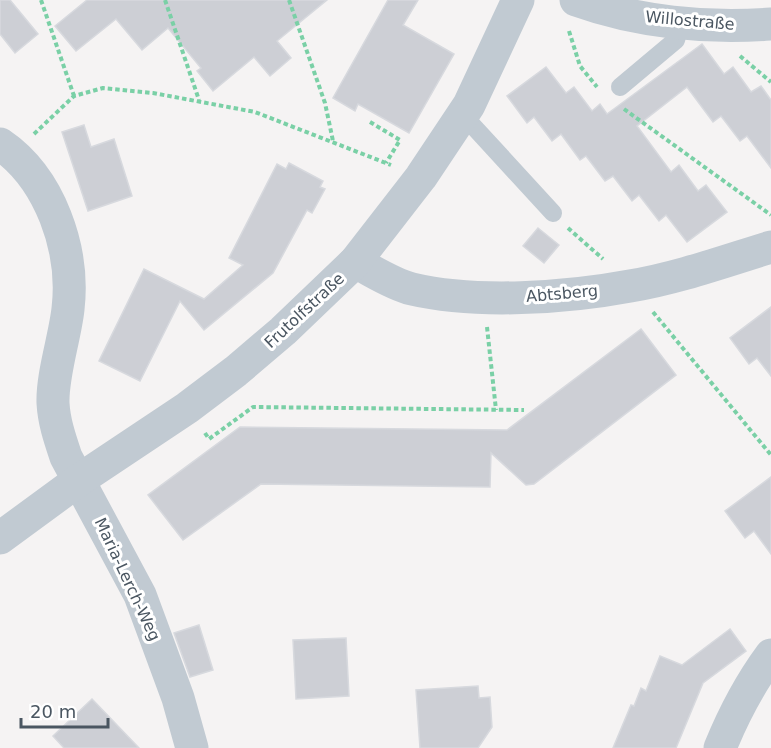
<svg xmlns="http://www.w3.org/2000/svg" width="771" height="748" font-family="'DejaVu Sans',sans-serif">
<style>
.building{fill:#cdcfd5;stroke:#d7d9de;stroke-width:1.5}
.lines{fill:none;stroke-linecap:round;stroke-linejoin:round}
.path{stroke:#7ad0a6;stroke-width:4;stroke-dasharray:4.5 3;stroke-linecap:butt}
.service{stroke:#c1cad2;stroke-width:18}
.minor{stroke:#c1cad2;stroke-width:33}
.labels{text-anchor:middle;stroke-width:6;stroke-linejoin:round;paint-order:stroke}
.street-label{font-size:16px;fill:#4a5661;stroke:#fff}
</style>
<rect width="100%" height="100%" fill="#f5f3f3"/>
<g class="building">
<path d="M0,0H10L38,34L15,53L0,34Z"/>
<path d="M87,0H327L277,41L291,58L270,76L254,57L213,91L197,71L201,68L168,28L142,50L116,19L76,51L55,26Z"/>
<path d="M388,0H418L403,25L454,54L409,133L358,104L355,111L333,98Z"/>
<path d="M702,44L724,74L733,67L751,92L761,86L771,100V168L747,136L740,141L721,116L713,122L687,87L637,126L671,172L679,165L698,191L706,185L727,212L687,242L666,215L659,221L639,195L632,201L613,176L605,181L586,156L580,160L561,134L552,141L534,117L527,123L507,96L546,67L566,93L574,87L592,111L600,104L607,114Z"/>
<path d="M84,125L91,147L114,139L132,196L88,211L62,132Z"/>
<path d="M289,163L323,181L320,187L325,189L312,213L307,210L273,273L204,330L180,301L140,381L99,361L144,269L204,299L243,265L229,258L277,164L286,169Z"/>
<path d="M538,228L559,245L544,263L523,246Z"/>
<path d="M771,307V376L757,358L749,364L730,338Z"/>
<path d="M641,329L676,375L534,484L526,485L491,453L490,487L261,484L183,540L148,495L240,427L507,430Z"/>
<path d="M771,477V554L754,531L745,538L725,511Z"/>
<path d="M199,625L213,670L190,677L174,633Z"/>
<path d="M730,629L746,651L703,683L676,748H613L631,705L634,706L641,688L646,691L660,656L682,665Z"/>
<path d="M346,638L349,696L296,699L293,640Z"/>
<path d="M478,686L479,698L490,697L492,727L478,748H420L416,690Z"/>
<path d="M92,699L139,748H64L53,736Z"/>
</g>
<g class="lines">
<g class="path">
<path d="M41,0L74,96"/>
<path d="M165,0L199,100"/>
<path d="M289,0L325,103L333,141"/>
<path d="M569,31L580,66L597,87"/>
<path d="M740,56L771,82"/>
<path d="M624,109L771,215"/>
<path d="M370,122L400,140L386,163"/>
<path d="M34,134L74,96L103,88L153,93L255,112L391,165"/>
<path d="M568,228L603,259"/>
<path d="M653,312L771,455"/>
<path d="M487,327L496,410"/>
<path d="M205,433L209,439L253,407L524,410"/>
</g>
<g class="service">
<path d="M620,87L676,40L681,22"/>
<path d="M463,115L553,213"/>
</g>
<g class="minor">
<path d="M576,0C637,22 707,29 771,24"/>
<path d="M0,144C50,178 75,249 68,309C65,337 52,375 53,403C54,422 60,439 66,457L140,595L178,698L192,748"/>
<path d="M355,262C373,271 392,284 412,289C476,304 566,298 630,286C678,278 725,261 771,247"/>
<path d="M0,538L79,480L187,408L236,371L283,331L355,262L421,177L469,105L518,0"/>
<path d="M720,748C733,716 751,682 771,655"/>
</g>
</g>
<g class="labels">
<g class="street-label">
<text transform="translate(690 20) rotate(5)" y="6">Willostraße</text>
<text transform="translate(562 293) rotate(-5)" y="6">Abtsberg</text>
<text transform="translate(304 310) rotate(-43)" y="6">Frutolfstraße</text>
<text transform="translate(128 579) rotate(65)" y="6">Maria-Lerch-Weg</text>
</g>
</g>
<path d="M21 718v9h87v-9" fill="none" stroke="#4a5661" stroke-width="3"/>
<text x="30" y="718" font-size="18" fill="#4a5661" stroke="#ffffff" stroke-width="4.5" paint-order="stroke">20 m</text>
</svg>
